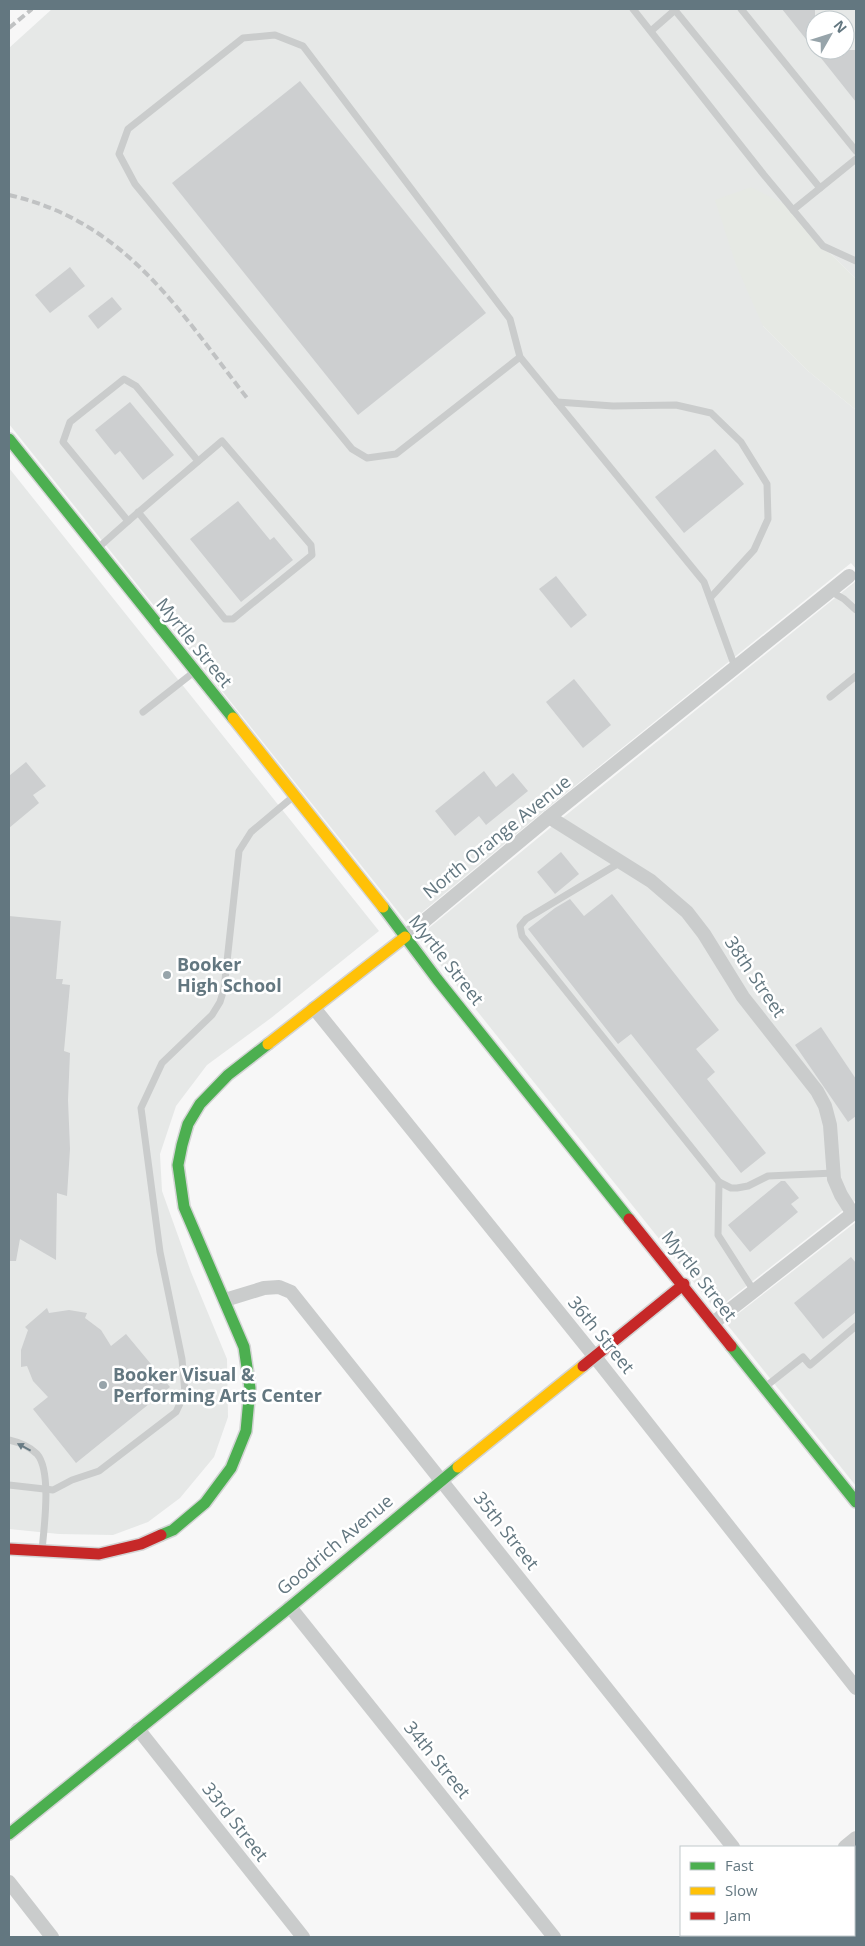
<svg xmlns="http://www.w3.org/2000/svg" width="865" height="1946" font-family="'Open Sans',sans-serif">
<style>
.built{fill:#e6e8e7;fill-rule:evenodd}
.green{fill:#e6e9e4}
.building{fill:#cdcfd0}
.lines{fill:none;stroke-linecap:round;stroke-linejoin:round}
.fast-casing{stroke:#d3d4d4;stroke-width:14}
.slow-casing{stroke:#d3d4d4;stroke-width:14}
.jam-casing{stroke:#d3d4d4;stroke-width:14}
.lane{stroke:#cacccc;stroke-width:7}
.street{stroke:#cacccc;stroke-width:14}
.fast{stroke:#4caf50;stroke-width:11}
.slow{stroke:#ffc107;stroke-width:11}
.jam{stroke:#c62828;stroke-width:11}
.rail{stroke:#c0c2c3;stroke-width:4;stroke-dasharray:8 4;stroke-linecap:butt}
.oneway{fill:#687b84}
.poi-dot{fill:#97a4aa;stroke:#fff;stroke-width:2}
.labels{text-anchor:middle;stroke-width:5;stroke-linejoin:round;paint-order:stroke}
.street-label{font-size:18px;fill:#637780;stroke:#fff}
.poi-label{font-size:18px;font-weight:bold;fill:#637780;stroke:#fff;text-anchor:start}
</style>
<rect width="100%" height="100%" fill="#f7f7f7"/>
<g class="built">
<path d="M52,9H856V279L830,253L763,326L808,371L856,410V569L851,563L544,811L408,924L9,424V48ZM815,20H845V50H815Z"/>
<path d="M9,468L379,931L271,1018L207,1065L176,1106L160,1154L162,1191L191,1272L227,1359L228,1417L214,1457L180,1498L148,1522L113,1535L59,1534L9,1529Z"/>
<path d="M856,581V1200L716,1310L418,937L555,824Z"/>
<path d="M856,1222V1486L726,1323Z"/>
</g>
<g class="green">
<path d="M751,187L794,209L830,253L856,279V410L808,371L763,326L736,265L715,200Z"/>
<path d="M856,1865V1937H768L771,1935H854V1867Z"/>
</g>
<g class="building">
<path d="M782,9H815V50H856V102Z"/>
<path d="M300,81L486,313L358,415L172,183Z"/>
<path d="M70,267L85,286L50,313L35,295Z"/>
<path d="M112,297L122,309L98,329L88,316Z"/>
<path d="M130,402L174,455L143,480L120,451L115,455L95,430Z"/>
<path d="M715,449L744,484L684,533L655,497Z"/>
<path d="M238,501L270,540L274,537L293,560L241,602L190,539Z"/>
<path d="M556,576L587,615L571,628L539,589Z"/>
<path d="M574,679L611,725L583,748L546,702Z"/>
<path d="M26,762L46,786L33,795L39,803L9,828V776Z"/>
<path d="M484,771L496,787L513,773L528,791L486,825L479,816L455,836L435,811Z"/>
<path d="M561,852L579,874L555,894L537,872Z"/>
<path d="M612,894L719,1030L696,1049L715,1072L707,1079L766,1153L741,1173L631,1034L618,1044L528,929L555,908L570,899L584,916Z"/>
<path d="M9,916L61,921L56,979H63L62,984L70,985L64,1051L70,1053L68,1100L70,1149L67,1196L57,1193L56,1260L20,1239L16,1261H9Z"/>
<path d="M821,1027L856,1079V1116L848,1122L795,1045Z"/>
<path d="M781,1181H785L799,1198L791,1204L798,1212L750,1252L728,1225Z"/>
<path d="M851,1257L856,1263V1312L823,1339L794,1303Z"/>
<path d="M47,1308L49,1313L69,1310L87,1313L85,1318L101,1330L111,1346L126,1334L170,1387L76,1463L33,1409L48,1397L33,1381L27,1366L21,1367V1350L28,1330L25,1327Z"/>
</g>
<g class="lines">
<g class="fast-casing">
<g id="fast">
<path d="M9,439L233,718"/>
<path d="M383,907L437,979L629,1219"/>
<path d="M731,1346L856,1502"/>
<path d="M161,1535L173,1530L205,1503L231,1468L246,1431L250,1388L244,1347L184,1207L178,1165L182,1145L188,1124L200,1104L228,1075L268,1044"/>
<path d="M9,1834L290,1607L458,1467"/>
</g>
</g>
<g class="slow-casing">
<g id="slow">
<path d="M233,718L383,907"/>
<path d="M268,1044L405,937"/>
<path d="M458,1467L583,1366"/>
</g>
</g>
<g class="jam-casing">
<g id="jam">
<path d="M629,1219L731,1346"/>
<path d="M583,1366L684,1284"/>
<path d="M9,1549L99,1554L141,1544L161,1535"/>
</g>
</g>
<g class="lane">
<path d="M633,9L764,175L823,246L856,261"/>
<path d="M674,9L820,188"/>
<path d="M741,9L856,151"/>
<path d="M651,31L675,10"/>
<path d="M793,210L856,159"/>
<path d="M520,357L396,454L367,458L352,449L135,184L119,154L128,129L243,38L275,35L303,46L510,319L520,357L704,582L735,667"/>
<path d="M557,402L613,406L676,405L711,413L741,442L767,484L768,519L754,550L711,597"/>
<path d="M128,521L63,442L70,422L124,379L136,386L198,461"/>
<path d="M97,549C137,512 180,477 222,441L311,545L312,555L233,619H225L138,512"/>
<path d="M830,591L844,599L856,610"/>
<path d="M830,697L856,676"/>
<path d="M143,712L194,672"/>
<path d="M621,862L526,919L520,926L522,936L719,1182L731,1188H737L748,1186L768,1176L834,1173"/>
<path d="M719,1182L718,1235L754,1291"/>
<path d="M765,1387L803,1357L810,1365L856,1326"/>
<path d="M9,1440C18,1442 30,1447 37,1454C52,1471 44,1528 42,1550"/>
<path d="M9,1485L53,1490L72,1480L99,1471L176,1412L185,1393L182,1359L160,1252L141,1108L162,1063L212,1015L220,1002L224,989L239,851L251,832L294,796"/>
</g>
<g class="street">
<path d="M549,817L651,881L687,912L704,934L743,997L817,1091L825,1106L830,1125L834,1179L841,1195L853,1214"/>
<path d="M405,937L549,817L849,576"/>
<path d="M314,1008L595,1357L856,1688"/>
<path d="M225,1300L264,1288L279,1287L291,1292L733,1847"/>
<path d="M713,1323L856,1211"/>
<path d="M290,1607L554,1937"/>
<path d="M138,1729L303,1937"/>
<path d="M845,1847L856,1838"/>
<path d="M9,1882L52,1937"/>
<path d="M734,1937L737,1935"/>
</g>
<use href="#fast" class="fast"/>
<use href="#slow" class="slow"/>
<use href="#jam" class="jam"/>
<g class="rail">
<path d="M9,28L32,9"/>
<path d="M9,195C126,222 178,309 247,398"/>
</g>
</g>
<defs><path id="oneway-solid" d="M-6-.8H1V-3.2L6.5 0L1 3.2V.8H-6Z" transform="scale(1.25)"/></defs>
<use class="oneway" href="#oneway-solid" transform="translate(24 1447) rotate(-152)"/>
<g class="poi-dot">
<circle cx="167" cy="975" r="5"/>
<circle cx="103" cy="1385" r="5"/>
</g>
<g class="labels">
<g class="street-label">
<text transform="translate(194 643) rotate(51)" y="6">Myrtle Street</text>
<text transform="translate(497 837) rotate(-39)" y="6">North Orange Avenue</text>
<text transform="translate(446 960) rotate(52)" y="6">Myrtle Street</text>
<text transform="translate(755 977) rotate(56)" y="6">38th Street</text>
<text transform="translate(699 1276) rotate(52)" y="6">Myrtle Street</text>
<text transform="translate(601 1335) rotate(51)" y="6">36th Street</text>
<text transform="translate(506 1531) rotate(52)" y="6">35th Street</text>
<text transform="translate(335 1545) rotate(-40)" y="6">Goodrich Avenue</text>
<text transform="translate(437 1760) rotate(51)" y="6">34th Street</text>
<text transform="translate(235 1822) rotate(52)" y="6">33rd Street</text>
</g>
<g class="poi-label">
<text x="177" y="971">Booker<tspan x="177" dy="21">High School</tspan></text>
<text x="113" y="1381">Booker Visual &amp;<tspan x="113" dy="21">Performing Arts Center</tspan></text>
</g>
</g>
<rect width="865" height="1946" fill="none" stroke="#637780" stroke-width="20"/>
<rect x="680" y="1846" width="175" height="90" fill="#ffffff" stroke="#c1c9cc"/>
<rect x="690" y="1862" width="25" height="8" fill="#4caf50" stroke="#c1c9cc"/>
<text x="725" y="1871" font-size="15" fill="#637780">Fast</text>
<rect x="690" y="1887" width="25" height="8" fill="#ffc107" stroke="#c1c9cc"/>
<text x="725" y="1896" font-size="15" fill="#637780">Slow</text>
<rect x="690" y="1912" width="25" height="8" fill="#c62828" stroke="#c1c9cc"/>
<text x="725" y="1921" font-size="15" fill="#637780">Jam</text>
<g transform="translate(830 35) rotate(51)"><circle r="24" fill="#ffffff" stroke="#c1c9cc"/>
<path d="M0-4L9 19L0 12L-9 19Z" fill="#97a4aa"/>
<text y="-8" font-size="14" font-weight="bold" text-anchor="middle" fill="#637780">N</text>
</g>
</svg>
